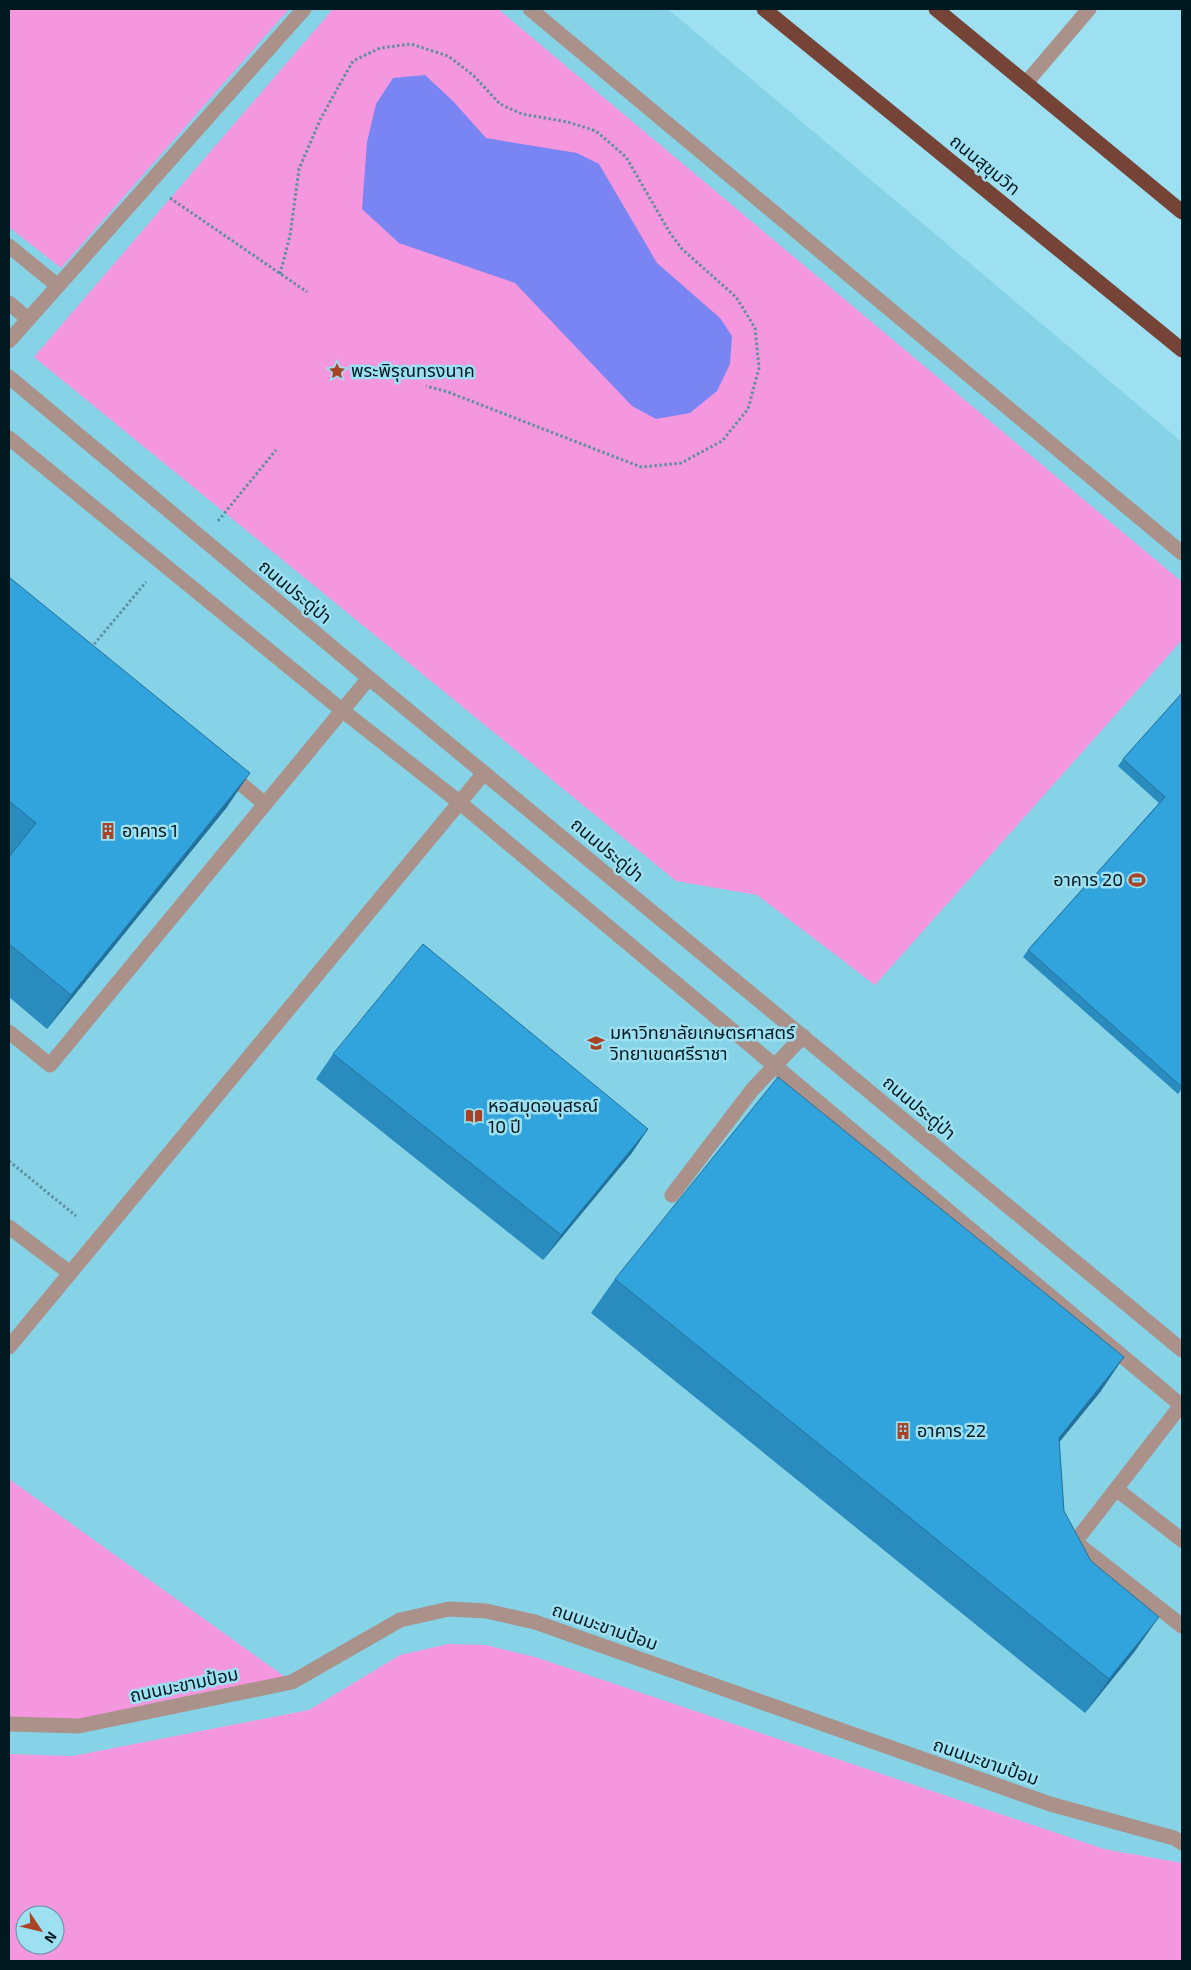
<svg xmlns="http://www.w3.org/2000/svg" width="1191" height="1970" font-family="'Exo 2','Noto Sans Thai',sans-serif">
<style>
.built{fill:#86d3e7}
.green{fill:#f497de;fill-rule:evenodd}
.water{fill:#7885f2}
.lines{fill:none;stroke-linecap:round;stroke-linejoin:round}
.path{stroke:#5e8f9c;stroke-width:3;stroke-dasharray:2.5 2.5;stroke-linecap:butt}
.lane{stroke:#aa918a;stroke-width:15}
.street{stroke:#aa918a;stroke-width:15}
.highway{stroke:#754437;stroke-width:15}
.wall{fill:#2a8cbe}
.shaded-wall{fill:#22729b}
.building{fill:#31a3dd;stroke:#22729b}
.labels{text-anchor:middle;stroke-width:5;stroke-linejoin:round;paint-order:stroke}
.street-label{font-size:18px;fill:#00181f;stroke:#9de0f1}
.poi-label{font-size:18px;fill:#00181f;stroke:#9de0f1;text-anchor:start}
</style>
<rect width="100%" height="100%" fill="#9de0f1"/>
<path class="built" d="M9,9H668L1182,442V1863L1104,1849L535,1657L400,1655L309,1710L73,1756L9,1754Z"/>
<g class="green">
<path d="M9,9H289L61,268L9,227Z"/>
<path d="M333,9H498L1182,582V640L875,985L757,895L676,881L34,357Z"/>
<path d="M9,1479L292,1682L79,1726L9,1724Z"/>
<path d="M448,1644L486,1645L535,1657L1104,1849L1182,1863V1961H9V1754L73,1756L309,1710L400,1655ZM25,1915H55V1945H25Z"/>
</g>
<path class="water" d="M425,75L453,101L486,138L577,153L599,164L657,263L720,318L732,336L730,364L717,391L690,413L656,419L632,406L515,283L399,243L362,209L367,142L376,104L393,78Z"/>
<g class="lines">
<g class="path">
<path d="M170,198L307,292"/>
<path d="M280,274L290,236L299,169L320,120L341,82L353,61L380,48L411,44L448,56L473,75L500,104L522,114L568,122L596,131L626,157L670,233L682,249L736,297L755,328L759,368L748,409L722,441L681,463L641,467L448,392L426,386"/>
<path d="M218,521L276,450"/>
<path d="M91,648L146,582"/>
<path d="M9,1161L76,1216"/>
</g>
<g class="lane">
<path d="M530,9L1182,553"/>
<path d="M9,246L58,286"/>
<path d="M9,303L28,319"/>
<path d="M9,341L304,9"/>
<path d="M228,773L265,804"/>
<path d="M9,1032L50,1065L369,678"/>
<path d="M672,1195L752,1090L803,1036"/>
<path d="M9,1227L70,1273"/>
<path d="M1182,1404L1075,1542L1182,1626"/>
<path d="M1116,1489L1182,1540"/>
</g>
<g class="street">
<path d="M1026,83L1089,9"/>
<path d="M9,377L369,678L1182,1350"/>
<path d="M9,438L343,711L459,802L1182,1406"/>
<path d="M9,1347L484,773"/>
<path d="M9,1724L79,1726L292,1682L400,1620L449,1609L486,1611L535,1622L1050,1804L1174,1838L1182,1843"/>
</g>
<g class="highway">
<path d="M764,9L1182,350"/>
<path d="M936,9L1182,212"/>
</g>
</g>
<g class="wall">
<path d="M9,577L227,807L47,1029L9,997V857L10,855L9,854Z"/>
<path d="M1182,693V1089L1178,1094L1023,957L1028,950L1159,803L1118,766L1123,759Z"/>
<path d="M333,1054L648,1129L631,1154L543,1260L316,1079Z"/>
<path d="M615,1279L1101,1391L1059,1442L1064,1511L1135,1651L1085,1713L591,1313Z"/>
</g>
<g class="shaded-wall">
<path d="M250,773L227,807L47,1029L71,995Z"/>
<path d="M648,1129L631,1154L543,1260L561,1235Z"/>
<path d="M1124,1357L1101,1391L1035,1472L1059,1438Z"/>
<path d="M1159,1617L1135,1651L1085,1713L1109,1679Z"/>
</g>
<g class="building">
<path d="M9,577L250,773L71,995L9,944V857L36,823L9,801Z"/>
<path d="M1182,693V1087L1028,950L1165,797L1123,759Z"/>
<path d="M423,944L648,1129L561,1235L333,1054Z"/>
<path d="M778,1077L1124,1357L1059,1438L1064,1511L1091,1561L1159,1617L1109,1679L615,1279Z"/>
</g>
<defs>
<g id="sight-bare" transform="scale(1.35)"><path d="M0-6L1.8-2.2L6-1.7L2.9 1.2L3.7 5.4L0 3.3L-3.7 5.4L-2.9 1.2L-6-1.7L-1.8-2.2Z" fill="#aa4226" stroke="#9de0f1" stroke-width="2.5" paint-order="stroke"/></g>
<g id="building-bare" transform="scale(1.35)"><path d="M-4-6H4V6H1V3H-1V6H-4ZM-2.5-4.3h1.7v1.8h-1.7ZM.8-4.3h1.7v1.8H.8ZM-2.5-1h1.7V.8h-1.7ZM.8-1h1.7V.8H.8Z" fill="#aa4226" stroke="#9de0f1" stroke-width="2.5" paint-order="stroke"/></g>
<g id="stadium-bare" transform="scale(1.35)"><path d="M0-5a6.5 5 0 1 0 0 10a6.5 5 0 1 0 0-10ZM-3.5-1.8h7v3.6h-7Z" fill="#aa4226" stroke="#9de0f1" stroke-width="2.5" paint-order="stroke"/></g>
<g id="university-bare" transform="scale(1.35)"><path d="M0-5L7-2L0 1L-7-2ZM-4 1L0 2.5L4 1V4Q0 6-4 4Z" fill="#aa4226" stroke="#9de0f1" stroke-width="2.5" paint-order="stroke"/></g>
<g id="library-bare" transform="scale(1.35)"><path d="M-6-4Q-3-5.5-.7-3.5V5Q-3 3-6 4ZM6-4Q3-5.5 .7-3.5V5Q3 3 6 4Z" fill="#aa4226" stroke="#9de0f1" stroke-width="2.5" paint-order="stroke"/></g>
</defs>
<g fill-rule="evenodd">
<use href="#sight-bare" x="337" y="371"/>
<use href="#building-bare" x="108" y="831"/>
<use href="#stadium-bare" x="1137" y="880"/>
<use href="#university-bare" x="596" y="1043"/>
<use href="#library-bare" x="474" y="1116"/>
<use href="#building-bare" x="903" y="1431"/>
</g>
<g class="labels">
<g class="street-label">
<text transform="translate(985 165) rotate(39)" y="6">ถนนสุขุมวิท</text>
<text transform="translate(295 592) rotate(40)" y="6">ถนนประดู่ป่า</text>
<text transform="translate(607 850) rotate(40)" y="6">ถนนประดู่ป่า</text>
<text transform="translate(919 1108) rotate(40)" y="6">ถนนประดู่ป่า</text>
<text transform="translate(605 1627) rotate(19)" y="6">ถนนมะขามป้อม</text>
<text transform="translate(184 1685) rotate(-12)" y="6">ถนนมะขามป้อม</text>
<text transform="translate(986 1762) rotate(19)" y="6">ถนนมะขามป้อม</text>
</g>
<g class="poi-label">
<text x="351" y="377">พระพิรุณทรงนาค</text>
<text x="122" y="837">อาคาร 1</text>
<text x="1123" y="886" text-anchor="end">อาคาร 20</text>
<text x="610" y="1039">มหาวิทยาลัยเกษตรศาสตร์<tspan x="610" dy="21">วิทยาเขตศรีราชา</tspan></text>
<text x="488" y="1112">หอสมุดอนุสรณ์<tspan x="488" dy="21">10 ปี</tspan></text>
<text x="917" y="1437">อาคาร 22</text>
</g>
</g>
<rect width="1191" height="1970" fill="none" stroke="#00181f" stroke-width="20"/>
<g transform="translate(40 1930) rotate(125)"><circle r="24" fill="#9de0f1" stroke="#5e909d"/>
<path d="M0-4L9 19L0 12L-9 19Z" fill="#aa4226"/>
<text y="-8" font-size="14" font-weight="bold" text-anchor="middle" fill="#00181f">N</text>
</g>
</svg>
